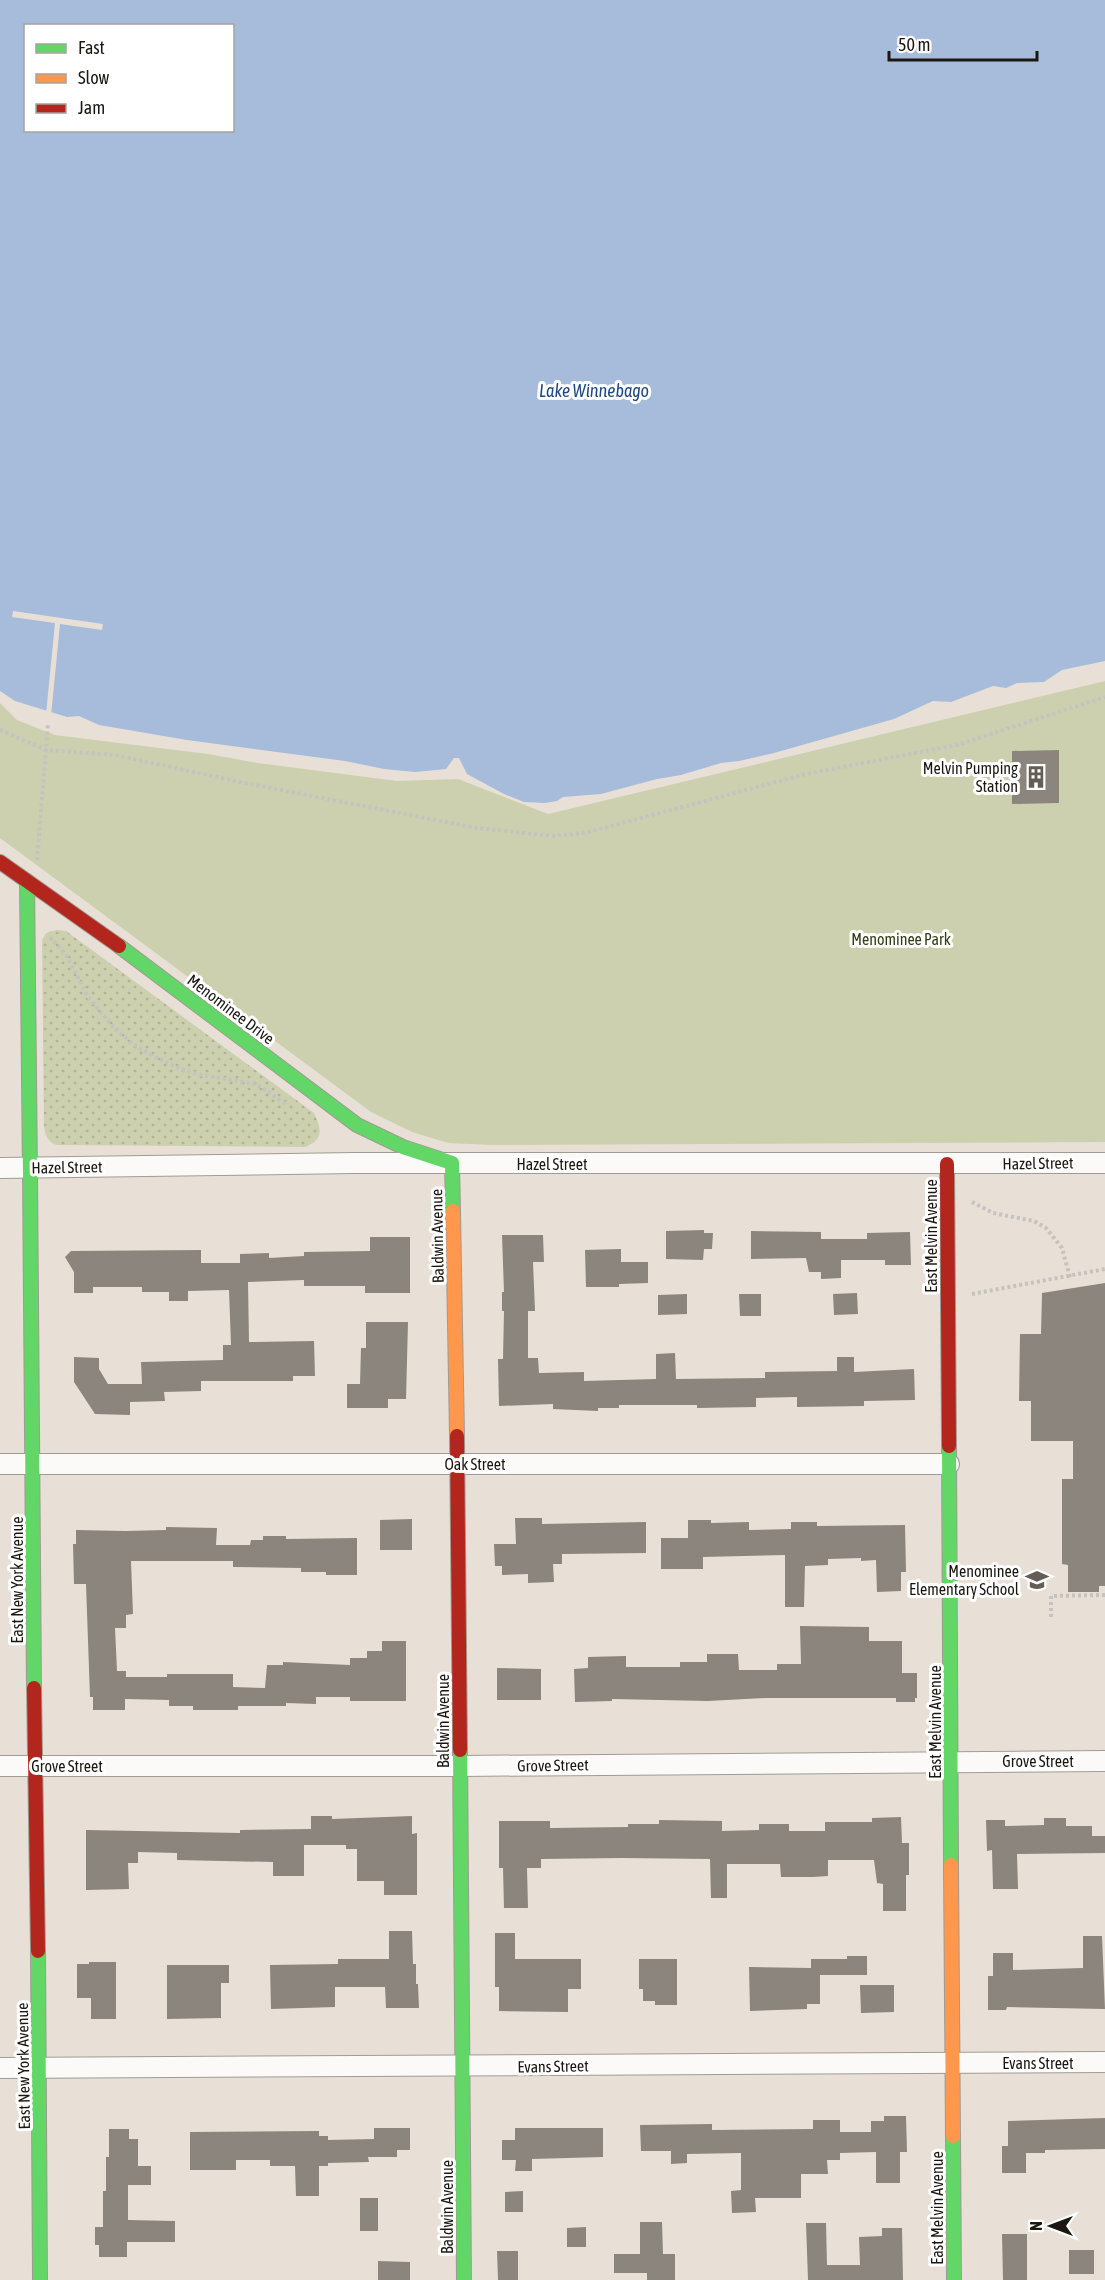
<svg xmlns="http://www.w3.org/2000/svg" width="1105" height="2280" font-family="'Asap Condensed',sans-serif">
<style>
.grass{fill:url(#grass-dots)}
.green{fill:#ccd0ae}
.water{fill:#a6bcda;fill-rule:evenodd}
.pier{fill:#e8e0d6}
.building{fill:#8b857d}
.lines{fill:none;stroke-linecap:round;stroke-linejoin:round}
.street-casing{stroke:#a09b93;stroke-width:22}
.fast-casing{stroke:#a09b93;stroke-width:16}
.slow-casing{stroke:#a09b93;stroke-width:16}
.jam-casing{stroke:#a09b93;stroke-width:16}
.path{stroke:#c5c2bf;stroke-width:4;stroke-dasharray:3 3;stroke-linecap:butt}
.street{stroke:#fcfaf9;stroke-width:20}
.fast{stroke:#63d668;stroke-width:14}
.slow{stroke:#ff974d;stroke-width:14}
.jam{stroke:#b3261e;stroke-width:14}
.labels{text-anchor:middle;stroke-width:6;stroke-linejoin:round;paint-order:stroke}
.poi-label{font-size:16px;fill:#1b1610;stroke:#fff;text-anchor:end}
.park-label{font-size:16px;fill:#343d12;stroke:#fff}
.street-label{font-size:16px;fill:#1b1610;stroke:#fff}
.water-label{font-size:18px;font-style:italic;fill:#1c4881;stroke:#fff}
</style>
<defs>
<pattern id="grass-dots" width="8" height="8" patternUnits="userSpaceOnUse" patternTransform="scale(1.5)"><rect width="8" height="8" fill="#ccd0ae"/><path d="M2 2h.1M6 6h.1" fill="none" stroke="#afb295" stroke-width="1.8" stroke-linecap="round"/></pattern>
</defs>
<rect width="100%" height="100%" fill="#e8e0d6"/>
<path class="grass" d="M58,930L66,931L314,1113C321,1128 325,1139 305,1147L56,1145C47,1140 46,1137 44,1127L42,941C45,932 49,931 58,930Z"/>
<path class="green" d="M1105,681V1142L491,1145L448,1143L412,1132L371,1112L0,838V703L17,720L55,735L208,754L258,763L397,781L458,779L548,814Z"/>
<path class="water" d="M0,0H1105V661L1062,670L1044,682L1017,683L1006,688L993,686L951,702L933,701L894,719L774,753L739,761L721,763L681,775L657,779L601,794L563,797L557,801L545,803L524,802L504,794L467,774L459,758H454L446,769L415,772L384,769L345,761L187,740L99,725L79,716L67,717L15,701L0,691ZM26,26H232V130H26Z"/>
<path class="pier" d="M13,611L103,624L102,630L60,624L51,716L46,714L55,623L12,617Z"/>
<g class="building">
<path d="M1059,750V803L1012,804V751Z"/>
<path d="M704,1230V1233H713L712,1249H704L703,1260L666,1259V1231Z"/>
<path d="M751,1231L821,1232V1239H867V1233L910,1232L911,1265H885V1260H841V1278L821,1279V1272H809L806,1258L751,1259Z"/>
<path d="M502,1235H543L544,1262H533L535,1311H528V1358H538L539,1373L584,1372V1381L656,1379V1354L675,1353L676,1379L765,1378V1372L837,1371V1357H854V1372L914,1369L915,1400L864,1401V1406L797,1407V1397L756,1398V1407L697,1408V1405H619V1408H598V1411L553,1409V1404L499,1406L498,1359H503L504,1311H502V1292H504Z"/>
<path d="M370,1237H410V1293H365V1286H304V1280L248,1282L249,1342L314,1341L315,1376H293V1381H201V1391L164,1392L165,1401L130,1402V1415L95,1414L74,1382V1357L99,1358V1369L108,1384H142L141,1362L223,1360V1345H231L229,1290L188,1291V1301H169V1292H142V1287H93V1293H74V1272L65,1257L71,1251L201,1250V1263H240V1254L269,1253V1258L304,1256V1252L370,1251Z"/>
<path d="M621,1249V1262H648V1283L619,1284V1287H586L585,1250Z"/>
<path d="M1105,1283V1586H1099V1592H1068V1565L1062,1564V1479H1073V1441H1031V1401H1019L1020,1334H1041L1042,1293Z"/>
<path d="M857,1293L858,1314L834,1315L833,1294Z"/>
<path d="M687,1294V1314L658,1315V1295Z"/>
<path d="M739,1294H761V1316H740Z"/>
<path d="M366,1322H408L406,1399H388V1408H347V1384H360L361,1348H366Z"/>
<path d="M515,1518H542V1524L646,1522V1553L562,1554V1564H553L554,1582L528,1583V1574L502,1575V1566H495L494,1544H516Z"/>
<path d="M412,1519V1550H380V1520Z"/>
<path d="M688,1520H711V1523L749,1522V1530L791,1529V1522H817V1526L905,1525L906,1572H901V1591L877,1592L876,1560L861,1561V1558L828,1559V1565L805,1566L804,1607H785V1555L703,1557V1569H661V1538H688Z"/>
<path d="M166,1527L217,1528L216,1545H250L251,1540H263V1536H286V1539L357,1538V1575H326V1572H301V1568L233,1567V1561H131L133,1614L126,1615V1628H115L117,1671H126V1677H167V1674H233V1687L265,1688L267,1665H283V1662L350,1665V1658H367V1651H382V1641H406V1701H350V1697H316V1704L286,1703V1706H238V1710H193V1706H169V1700L125,1699V1710H93V1697H90L86,1584H74L73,1544H76V1530L126,1531L166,1530Z"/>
<path d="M800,1626L869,1627V1641H902V1673H917V1698H915V1702H896V1698H766L708,1701L612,1699V1701L575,1702L574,1669L588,1668V1657L626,1656V1667H680V1662H707V1654H738L739,1670H777V1664H801Z"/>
<path d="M497,1668L541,1669V1700H497Z"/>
<path d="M311,1816H332V1819L412,1816V1834L417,1833V1895H384V1881H357V1849H346V1845H304V1876H273V1862L177,1860V1853L138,1852V1863H128L129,1889L86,1890V1830L240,1833V1830L311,1829Z"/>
<path d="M901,1817L902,1843H909V1875H906V1911H883V1884L877,1883L874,1860H828V1876L813,1877H781L780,1864H727V1898H711L710,1859L622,1858L541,1859V1868H527L528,1908H504L503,1868H499V1821H550V1828L628,1827V1824H659V1820L722,1821V1831L759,1830V1824H789V1831H825V1822H872V1818Z"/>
<path d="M1044,1818H1066V1826H1092V1836H1105V1853L1017,1854L1018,1889H993L992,1850L987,1851L986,1820H1005V1826L1044,1825Z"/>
<path d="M389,1931H412L413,1964H416V1984H418L419,2008H386L385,1987H335V2007L271,2009L270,1965L338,1964V1959H389Z"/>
<path d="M495,1933H515V1959H581V1989H568V2012L499,2011V1987H495Z"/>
<path d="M1083,1936H1102L1105,2009L1007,2007L1006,2010H988V1976H993V1953H1013V1970L1083,1968Z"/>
<path d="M847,1956H867V1975H820V2004H807V2009L750,2011L749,1967L811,1968V1959H847Z"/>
<path d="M639,1959H677V2005H655V2001H643V1989H639Z"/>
<path d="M89,1962H116V2019H91V1998H77V1964H89Z"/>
<path d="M167,1965H229V1983H221V2018L167,2019Z"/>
<path d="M860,1985H894V2012L861,2013Z"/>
<path d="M884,2116H906L907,2152H900V2183H876V2152L840,2153V2160H827L828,2174H801V2198H755L756,2212L732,2213L731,2191L741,2190V2153L687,2154V2163L671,2164V2151H641L640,2125L712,2124V2130L813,2129V2120H840V2132H871V2121H884Z"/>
<path d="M1105,2118V2149L1045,2150V2153H1026V2173H1002V2146H1008V2121Z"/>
<path d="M374,2128H410V2150H397V2157H368L369,2162L328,2163V2166H319V2196H296L295,2166H270V2160H236V2170H190V2132L319,2131V2136H328V2140L374,2139Z"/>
<path d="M515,2128H603V2157L532,2159V2171H515L516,2160H502V2140H515Z"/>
<path d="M109,2129H129V2139H138V2166H151V2185H128V2220L175,2221V2242H127V2257H99V2245H95V2227H103V2191H106V2157H109Z"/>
<path d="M523,2191V2212H505V2192Z"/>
<rect x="360" y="2198" width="18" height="33"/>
<path d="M640,2222H662L663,2254H675V2280H647V2273H614V2254H640Z"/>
<path d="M806,2223H826L827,2265H860L859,2237L882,2236V2228H902L903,2280H808Z"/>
<path d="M586,2227V2247H567V2228Z"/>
<path d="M1002,2234H1027V2280H1003Z"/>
<rect x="1069" y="2250" width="25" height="24"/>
<path d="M497,2251H518V2280H498Z"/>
<path d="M378,2261L410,2262V2280H378Z"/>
</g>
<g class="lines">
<g class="street-casing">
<g id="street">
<path d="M0,1168L354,1163H1105"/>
<path d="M0,1464H949"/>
<path d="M0,1766H460L1105,1761"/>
<path d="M0,2068L1105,2062"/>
</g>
</g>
<g class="fast-casing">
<g id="fast">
<path d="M27,881C29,1150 34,1419 34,1688"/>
<path d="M119,946L357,1125L403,1147L452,1163L453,1211"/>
<path d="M949,1446L951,1865"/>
<path d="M460,1750L464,2280"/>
<path d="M38,1951L40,2280"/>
<path d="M953,2136L954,2280"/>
</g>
</g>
<g class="slow-casing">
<g id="slow">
<path d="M453,1211L457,1436"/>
<path d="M951,1865L953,2136"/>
</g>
</g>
<g class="jam-casing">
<g id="jam">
<path d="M0,862L119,946"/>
<path d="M947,1164L949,1446"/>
<path d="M457,1436L460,1750"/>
<path d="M34,1688L38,1951"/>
</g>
</g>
<g class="path">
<path d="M0,730L46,750L115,755L240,782L477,828L553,836L585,833L806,774L957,745L1105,697"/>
<path d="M37,860L48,724"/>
<path d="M50,937L66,955L88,997L115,1029L133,1044L151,1055L186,1071L201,1075L256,1084L286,1104"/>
<path d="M972,1202L993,1213L1034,1221L1046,1228L1062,1248L1070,1277"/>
<path d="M972,1294L1105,1269"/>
<path d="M1051,1617V1596L1105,1595"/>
</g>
<use href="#street" class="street"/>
<use href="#fast" class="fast"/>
<use href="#slow" class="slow"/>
<use href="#jam" class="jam"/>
</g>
<defs>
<g id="building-bare" transform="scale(1.8)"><path d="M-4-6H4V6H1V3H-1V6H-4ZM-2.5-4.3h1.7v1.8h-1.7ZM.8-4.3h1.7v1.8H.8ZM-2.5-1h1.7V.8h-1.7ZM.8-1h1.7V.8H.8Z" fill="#635d55" stroke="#fff" stroke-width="2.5" paint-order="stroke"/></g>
<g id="school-bare" transform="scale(1.8)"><path d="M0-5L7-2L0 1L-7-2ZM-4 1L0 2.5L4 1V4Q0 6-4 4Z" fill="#635d55" stroke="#fff" stroke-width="2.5" paint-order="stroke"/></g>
</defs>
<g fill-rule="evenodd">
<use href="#building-bare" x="1036" y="777"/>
<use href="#school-bare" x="1037" y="1580"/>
</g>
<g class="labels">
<g class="poi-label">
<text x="1018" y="774">Melvin Pumping<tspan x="1018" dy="18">Station</tspan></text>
<text x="1019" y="1577">Menominee<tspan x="1019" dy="18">Elementary School</tspan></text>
</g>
<g class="park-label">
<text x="901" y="945">Menominee Park</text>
</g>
<g class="street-label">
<text transform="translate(231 1009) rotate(37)" y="6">Menominee Drive</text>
<text transform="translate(1038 1163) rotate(-1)" y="6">Hazel Street</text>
<text x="552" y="1170">Hazel Street</text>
<text transform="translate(67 1167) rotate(-1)" y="6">Hazel Street</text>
<text transform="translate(437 1236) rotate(-91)" y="6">Baldwin Avenue</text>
<text transform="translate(931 1236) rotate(-90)" y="6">East Melvin Avenue</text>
<text x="475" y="1470">Oak Street</text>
<text transform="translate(17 1580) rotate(-90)" y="6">East New York Avenue</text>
<text transform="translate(443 1721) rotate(-90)" y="6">Baldwin Avenue</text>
<text transform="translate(935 1722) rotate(-90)" y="6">East Melvin Avenue</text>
<text x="1038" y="1767">Grove Street</text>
<text transform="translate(553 1765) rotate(-1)" y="6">Grove Street</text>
<text x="67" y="1772">Grove Street</text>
<text x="1038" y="2069">Evans Street</text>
<text transform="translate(23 2066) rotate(-91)" y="6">East New York Avenue</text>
<text transform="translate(553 2066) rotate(-1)" y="6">Evans Street</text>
<text transform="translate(447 2207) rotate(-90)" y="6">Baldwin Avenue</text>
<text transform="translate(937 2208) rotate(-90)" y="6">East Melvin Avenue</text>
</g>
<g class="water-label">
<text x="594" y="397">Lake Winnebago</text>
</g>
</g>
<rect x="24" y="24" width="210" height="108" fill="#ffffff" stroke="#a4a29f" stroke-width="1.5"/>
<rect x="36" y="44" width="30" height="9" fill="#63d668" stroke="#a4a29f" stroke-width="1.5"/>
<text x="78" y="54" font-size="18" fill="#1b1610">Fast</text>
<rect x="36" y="74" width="30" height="9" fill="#ff974d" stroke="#a4a29f" stroke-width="1.5"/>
<text x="78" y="84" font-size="18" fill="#1b1610">Slow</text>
<rect x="36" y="104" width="30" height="9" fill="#b3261e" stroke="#a4a29f" stroke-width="1.5"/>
<text x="78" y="114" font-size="18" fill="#1b1610">Jam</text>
<g transform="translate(1051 2226) rotate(270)" stroke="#ffffff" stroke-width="4.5" paint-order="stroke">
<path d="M0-4.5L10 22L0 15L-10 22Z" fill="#1b1610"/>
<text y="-9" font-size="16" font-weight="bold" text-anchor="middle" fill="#1b1610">N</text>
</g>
<path d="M889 51v9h148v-9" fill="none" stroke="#1b1610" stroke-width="3"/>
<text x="898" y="51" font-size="18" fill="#1b1610" stroke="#ffffff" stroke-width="4.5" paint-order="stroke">50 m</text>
</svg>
